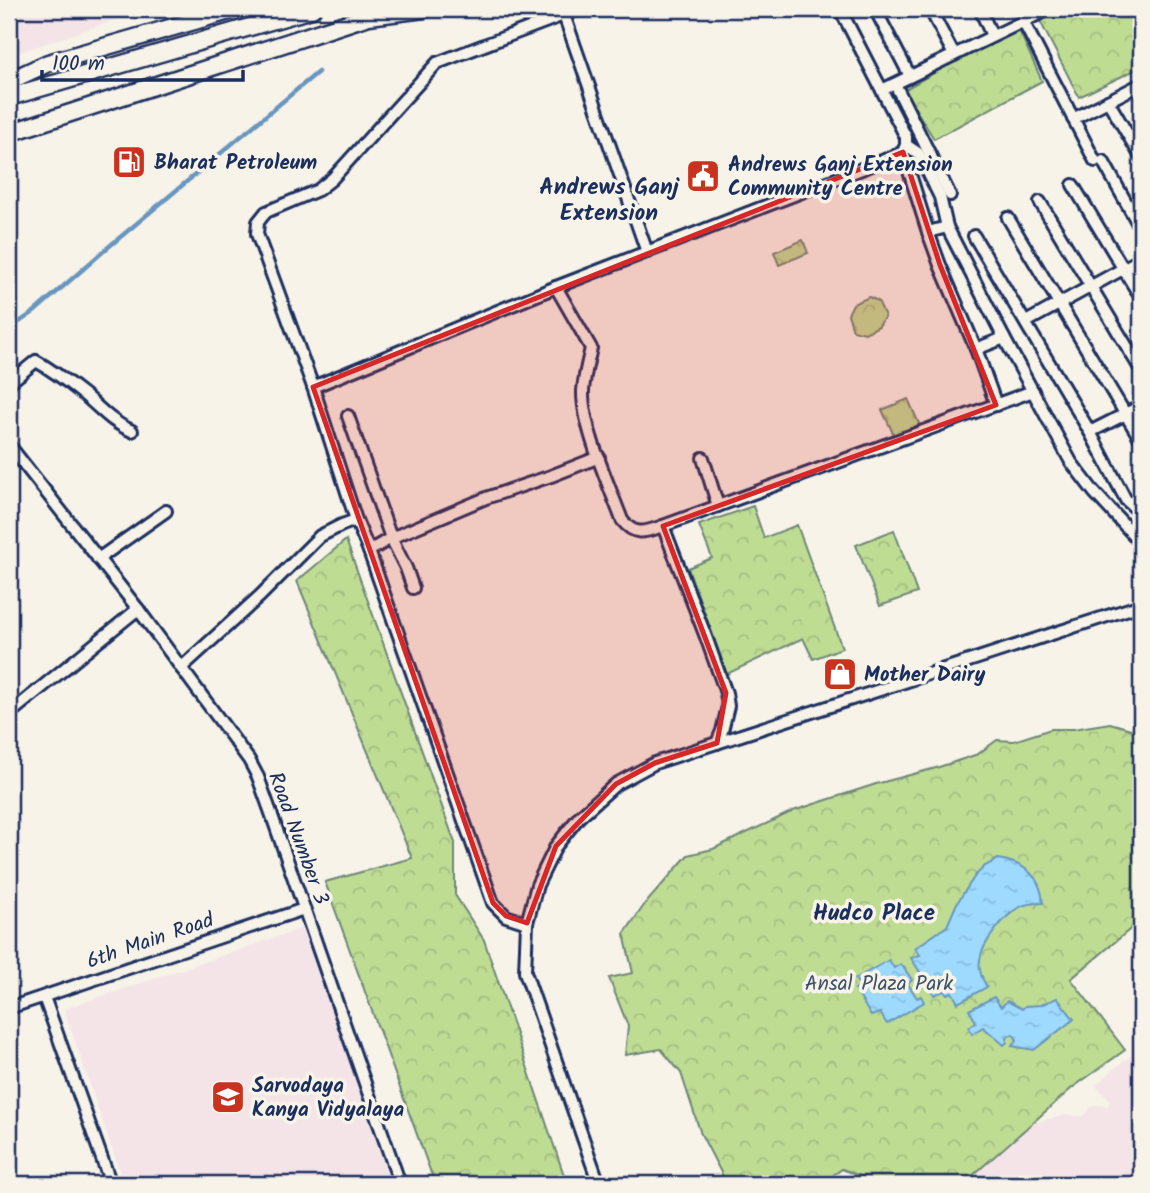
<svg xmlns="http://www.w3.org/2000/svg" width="1150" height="1193" font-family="Kalam,sans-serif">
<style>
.built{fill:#f4e4e8}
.forest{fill:url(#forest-crowns);stroke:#6d8678;stroke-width:2}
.water{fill:url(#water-ripples);stroke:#6996be;stroke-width:2}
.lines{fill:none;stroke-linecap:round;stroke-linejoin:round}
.stream{stroke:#6996be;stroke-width:4.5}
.minor-casing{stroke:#1b2f5e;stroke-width:16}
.secondary-casing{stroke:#1b2f5e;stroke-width:21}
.minor{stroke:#f7f3e8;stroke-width:10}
.secondary{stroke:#f7f3e8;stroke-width:16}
.marked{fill:#d62828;fill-opacity:0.2;stroke:#d62828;stroke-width:5;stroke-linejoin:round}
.labels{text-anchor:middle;stroke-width:7;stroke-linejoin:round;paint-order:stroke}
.poi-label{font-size:21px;font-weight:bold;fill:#1b2f5e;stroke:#f7f3e8;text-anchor:start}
.street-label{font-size:21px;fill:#1b2f5e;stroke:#f7f3e8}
.park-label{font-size:21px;fill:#3c5269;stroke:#f7f3e8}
.neighbourhood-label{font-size:23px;font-weight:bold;fill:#1b2f5e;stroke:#f7f3e8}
</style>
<defs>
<pattern id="forest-crowns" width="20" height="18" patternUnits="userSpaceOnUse" patternTransform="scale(1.75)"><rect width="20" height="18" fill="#bfdc93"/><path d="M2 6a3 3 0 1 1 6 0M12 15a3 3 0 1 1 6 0" fill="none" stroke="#a4bd81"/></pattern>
<pattern id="water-ripples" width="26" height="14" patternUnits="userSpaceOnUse" patternTransform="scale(1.75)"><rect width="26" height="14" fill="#9ddafe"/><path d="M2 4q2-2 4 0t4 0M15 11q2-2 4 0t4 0" fill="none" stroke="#87bbdc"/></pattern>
</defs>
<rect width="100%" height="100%" fill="#f7f3e8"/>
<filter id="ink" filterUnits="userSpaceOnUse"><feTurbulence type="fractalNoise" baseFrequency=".0143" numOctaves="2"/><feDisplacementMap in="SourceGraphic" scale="14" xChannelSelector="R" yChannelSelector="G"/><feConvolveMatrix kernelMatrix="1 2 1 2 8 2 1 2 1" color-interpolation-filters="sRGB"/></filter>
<g filter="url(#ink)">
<g class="built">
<path d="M9,9H147L9,56Z"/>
<path d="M304,928L391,1184H124L64,1009Z"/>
<path d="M1141,1047V1184H947L1012,1128L1066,1115L1084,1116L1091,1107L1097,1105L1108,1106L1109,1100L1095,1085Z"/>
</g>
<g class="forest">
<path d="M1066,9H1138L1141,15V67L1079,97L1040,21Z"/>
<path d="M1017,26L1042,81L934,139L904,90Z"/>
<path d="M803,240L808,253L779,265L774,252Z"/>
<path d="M869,297L878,301L885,316L879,326L865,333L853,330L848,314L853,304Z"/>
<path d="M908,399L920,426L894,435L882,410Z"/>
<path d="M753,506L764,538L797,525L842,648L813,659L803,638L727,674L688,568L712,558L699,525Z"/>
<path d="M894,530L917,593L880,606L856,545Z"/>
<path d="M346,540L455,843V895L484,940L567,1184H435L325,882L412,858L297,581Z"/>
<path d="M1110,723L1141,732V920L1071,979L1125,1050L1072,1088L963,1184H876L873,1181L842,1169L821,1184H727L701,1134L681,1073L661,1049L625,1055L628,1026L609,978L633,973L624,934L645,904L688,855L713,849L793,811L876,784L936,768L978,754L997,740L1014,741L1051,729H1073Z"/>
</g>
<g class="water">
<path d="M998,859C1024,863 1041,875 1043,903C1036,903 1027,903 1020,907C1005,915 982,943 980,960C978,970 982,979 987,987L958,1003L952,992L947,994L944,991L934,995L931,990L933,988L925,974L922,975L911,958L920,955L915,948L947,926L957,903L975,876L985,866Z"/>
<path d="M889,960L894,968L901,964L912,980L908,984L917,998L921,996L924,1002L887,1024L880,1013L871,1016L855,989L860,986L855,979Z"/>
<path d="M994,997L1001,1007L1007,1001L1022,1009L1025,1006L1040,1005L1057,998L1074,1019L1034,1050L1012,1046L1017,1040L1013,1034L1007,1037V1042L1004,1045L983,1027L972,1034L969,1027L976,1022L969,1010Z"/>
</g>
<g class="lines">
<path class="stream" d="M9,329L34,312L106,249L318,72"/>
<g class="minor-casing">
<g id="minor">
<path d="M840,9L906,137V145"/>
<path d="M875,9L910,76"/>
<path d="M930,9L954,55"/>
<path d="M980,9L992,36"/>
<path d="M564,15L647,252"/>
<path d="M1023,21L1095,161"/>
<path d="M895,84L950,195"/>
<path d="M882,90L1049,9"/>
<path d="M1108,101L1141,157"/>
<path d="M1073,119L1141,84"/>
<path d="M903,152L928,232"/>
<path d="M1103,161L1141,229"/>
<path d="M1073,185L1141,298"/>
<path d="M1040,202L1141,370"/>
<path d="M1008,218L1141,440"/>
<path d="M947,227L928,232L940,265L976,349L1004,338"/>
<path d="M974,236L1090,432L1126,500L1141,513"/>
<path d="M556,287L591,348C588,362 584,376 583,391C582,426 609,485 622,520C635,537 645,532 663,526L1033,391"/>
<path d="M1026,322L1141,259"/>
<path d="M976,349L996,405"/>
<path d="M9,383L36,361C52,370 68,382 83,394C99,407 112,423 132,431"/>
<path d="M313,387L257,234L258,222L266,212L318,190L332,179L437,63L579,9"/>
<path d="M348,416L391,538L369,551"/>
<path d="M1090,432L1141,406"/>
<path d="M9,445L138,609L249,760L258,777L271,813L400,1184"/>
<path d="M703,458L718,506"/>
<path d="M663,526L706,637L726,693L728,706L722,731L717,743"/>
<path d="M98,559L166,511"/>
<path d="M413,588L406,568L391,538L486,498L551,476L599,457"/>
<path d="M181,668L260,596L320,536L342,525L356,520"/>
<path d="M9,714L138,609"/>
<path d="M527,923L506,916L493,903L369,551L356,520L313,387L556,287L877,163L903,152L906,145L918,153L922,160L940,197L947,227L1004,338L1071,462L1094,492L1141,543"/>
<path d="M44,997L111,1184"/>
<path d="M9,1008L304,909"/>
<path d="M599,1184L525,972L527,923L537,885L556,846L579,817L616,784L655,763L1141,605"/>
</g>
</g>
<g class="secondary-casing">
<g id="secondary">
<path d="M9,81L48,63L236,9"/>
<path d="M9,97L312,9"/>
<path d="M9,133L369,16L424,9"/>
</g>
</g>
<use href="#minor" class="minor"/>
<use href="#secondary" class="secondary"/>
</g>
</g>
<path class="marked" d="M903,152L940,265L996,405L663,526L726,693L717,743L655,763L616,784L556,846L527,923L506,916L493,903L313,387Z"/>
<defs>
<g id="fuel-square" transform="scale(1.75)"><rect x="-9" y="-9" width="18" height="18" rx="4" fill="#c8321e" stroke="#f7f3e8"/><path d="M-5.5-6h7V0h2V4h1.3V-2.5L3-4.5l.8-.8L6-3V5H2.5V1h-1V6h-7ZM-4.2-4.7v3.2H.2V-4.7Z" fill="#fff"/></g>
<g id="civic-square" transform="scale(1.75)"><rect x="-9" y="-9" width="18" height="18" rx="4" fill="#c8321e" stroke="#f7f3e8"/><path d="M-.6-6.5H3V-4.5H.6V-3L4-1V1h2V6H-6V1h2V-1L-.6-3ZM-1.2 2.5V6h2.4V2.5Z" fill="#fff"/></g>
<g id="shop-square" transform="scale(1.75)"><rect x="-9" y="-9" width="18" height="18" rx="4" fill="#c8321e" stroke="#f7f3e8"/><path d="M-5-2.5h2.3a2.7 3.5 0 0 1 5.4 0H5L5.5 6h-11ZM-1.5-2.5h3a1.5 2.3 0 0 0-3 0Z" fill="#fff"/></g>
<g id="school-square" transform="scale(1.75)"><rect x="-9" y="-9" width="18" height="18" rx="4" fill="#c8321e" stroke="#f7f3e8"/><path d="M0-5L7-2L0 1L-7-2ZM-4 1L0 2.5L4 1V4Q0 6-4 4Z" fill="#fff"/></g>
</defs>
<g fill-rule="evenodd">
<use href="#fuel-square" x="129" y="162"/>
<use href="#civic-square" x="703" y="176"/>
<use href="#shop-square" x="840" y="674"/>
<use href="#school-square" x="228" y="1097"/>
</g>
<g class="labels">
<g class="poi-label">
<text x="154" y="169">Bharat Petroleum</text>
<text x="728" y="171">Andrews Ganj Extension<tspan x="728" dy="24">Community Centre</tspan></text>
<text x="864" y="681">Mother Dairy</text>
<text x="252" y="1092">Sarvodaya<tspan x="252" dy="24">Kanya Vidyalaya</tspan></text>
</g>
<g class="street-label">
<text transform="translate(299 838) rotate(70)" y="7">Road Number 3</text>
<text transform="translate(150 940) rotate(-19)" y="7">6th Main Road</text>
</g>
<g class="park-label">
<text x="879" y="990">Ansal Plaza Park</text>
</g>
<g class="neighbourhood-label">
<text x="609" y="194">Andrews Ganj<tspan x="609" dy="26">Extension</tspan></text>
<text x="874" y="920">Hudco Place</text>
</g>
</g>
<rect width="1150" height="1193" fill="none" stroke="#f7f3e8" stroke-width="35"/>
<rect x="18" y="18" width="1115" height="1158" fill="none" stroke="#1b2f5e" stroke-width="2.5" filter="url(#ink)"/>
<path d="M42 70v10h201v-10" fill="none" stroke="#1b2f5e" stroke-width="3.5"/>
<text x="52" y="70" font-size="21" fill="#1b2f5e" stroke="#f7f3e8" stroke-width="5" paint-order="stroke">100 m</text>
</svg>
